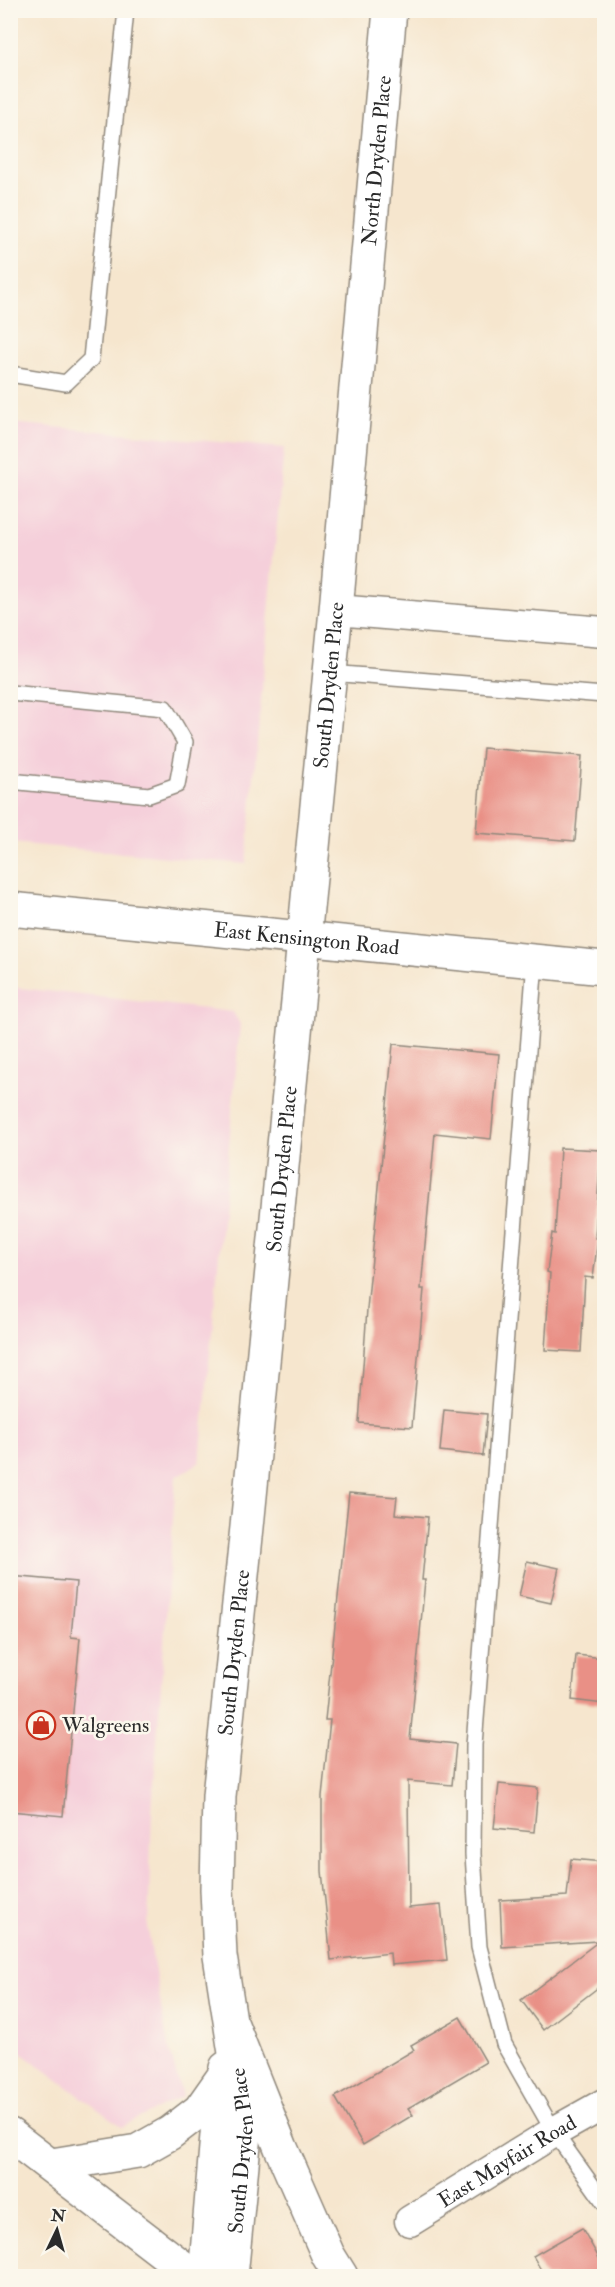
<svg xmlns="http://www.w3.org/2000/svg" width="615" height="2287" font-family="'IM FELL Double Pica',serif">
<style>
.built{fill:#f5cfda}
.building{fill:#e99086}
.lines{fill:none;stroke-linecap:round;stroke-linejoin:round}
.service-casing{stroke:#90887c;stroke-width:18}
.minor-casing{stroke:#90887c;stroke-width:33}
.tertiary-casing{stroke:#90887c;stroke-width:36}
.secondary-casing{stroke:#90887c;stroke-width:36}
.primary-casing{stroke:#90887c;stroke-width:36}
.service{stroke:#fff;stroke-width:15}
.minor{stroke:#fff;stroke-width:30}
.tertiary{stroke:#fff;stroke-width:33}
.secondary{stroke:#fff;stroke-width:33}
.primary{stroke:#fff;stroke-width:33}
.labels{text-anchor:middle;stroke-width:5;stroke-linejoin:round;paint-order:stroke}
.street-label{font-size:21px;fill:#2b2b2b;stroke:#fbf7ec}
.poi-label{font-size:21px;fill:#2b2b2b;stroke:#fbf7ec;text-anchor:start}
</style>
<rect width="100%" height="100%" fill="#fbf7ec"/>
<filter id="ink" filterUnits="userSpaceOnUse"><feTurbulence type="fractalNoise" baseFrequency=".0167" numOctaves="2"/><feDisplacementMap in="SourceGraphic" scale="12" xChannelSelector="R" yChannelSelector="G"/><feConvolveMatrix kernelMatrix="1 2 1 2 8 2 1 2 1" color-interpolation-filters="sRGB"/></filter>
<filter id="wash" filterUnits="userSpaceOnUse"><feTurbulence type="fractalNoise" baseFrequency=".008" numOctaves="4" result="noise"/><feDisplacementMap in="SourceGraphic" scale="24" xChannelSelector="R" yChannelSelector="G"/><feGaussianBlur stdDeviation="1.35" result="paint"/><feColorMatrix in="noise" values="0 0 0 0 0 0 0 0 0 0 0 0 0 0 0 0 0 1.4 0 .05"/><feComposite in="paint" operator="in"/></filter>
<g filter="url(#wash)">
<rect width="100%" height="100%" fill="#f6e6ce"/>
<g class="built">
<path d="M10,423L284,448L246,864L11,843Z"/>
<path d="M11,987L233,1012L240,1024L200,1462L176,1477L152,1810L148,1930L166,2036L182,2096L122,2127L11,2045Z"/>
</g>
<g id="blocks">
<g class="building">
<path d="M483,748L582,756L575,841L476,833Z"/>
<path d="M393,1044L499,1054L491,1139L435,1133L421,1289H424L412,1427L359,1423L367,1309Z"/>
<path d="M560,1148L601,1150L595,1238H598L593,1278L585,1277L581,1352L545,1350L550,1273L547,1272L552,1233L555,1234Z"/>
<path d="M444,1410L487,1414L483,1456L440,1451Z"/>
<path d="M349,1493L397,1497L395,1514L428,1517L422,1580H425L410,1739L456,1744L452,1785L408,1781L409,1908L441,1905L447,1960L391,1965L390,1953L331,1960L322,1871V1796L330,1720H325Z"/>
<path d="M527,1561L559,1568L551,1603L519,1596Z"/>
<path d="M10,1576L76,1582L71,1637L80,1638L63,1816L10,1811Z"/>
<path d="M576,1655L604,1658V1704L572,1700Z"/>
<path d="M499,1784L538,1788L534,1832L494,1828Z"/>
<path d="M571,1859L604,1862V1983L543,2030L521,2000L599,1941L502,1947L500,1900L567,1896Z"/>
<path d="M460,2017L486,2062L408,2108L413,2115L363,2145L335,2097L414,2050L411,2045Z"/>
<path d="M582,2228L604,2267V2277H545L533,2256Z"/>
</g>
</g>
</g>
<g filter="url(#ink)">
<use href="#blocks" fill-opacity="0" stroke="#90887c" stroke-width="1.5"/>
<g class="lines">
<g class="service-casing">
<g id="service">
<path d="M10,374L66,383L91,359L126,10"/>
<path d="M330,673L604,695"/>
<path d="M10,693L165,708L185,742L177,785L149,795L10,781"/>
<path d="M535,961L474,1745L473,1854L479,1947L504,2044L554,2132L604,2202"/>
</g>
</g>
<g class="minor-casing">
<g id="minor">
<path d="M336,610L604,632"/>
<path id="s1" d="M410,2221L554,2132L604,2104"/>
</g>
</g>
<g class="tertiary-casing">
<g id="tertiary">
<path d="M205,2276L220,2100L226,2068"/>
<path id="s2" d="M231,2276L246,2124L220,1956L217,1889L219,1796L247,1527L336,610L390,10"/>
</g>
</g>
<g class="secondary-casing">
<g id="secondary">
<path id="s3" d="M10,909L604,968"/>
</g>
</g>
<g class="primary-casing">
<g id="primary">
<path d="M232,2025L281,2148L328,2255L341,2276"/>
<path d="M10,2135L194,2276"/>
<path d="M52,2165L138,2151L170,2133L200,2110L224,2076"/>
</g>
</g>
<use href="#service" class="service"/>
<use href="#minor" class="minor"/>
<use href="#tertiary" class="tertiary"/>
<use href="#secondary" class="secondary"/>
<use href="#primary" class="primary"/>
</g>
</g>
<defs>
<g id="shop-ring" transform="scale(1.5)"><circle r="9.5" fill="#fbf7ec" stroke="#c8321e" stroke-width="1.5"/><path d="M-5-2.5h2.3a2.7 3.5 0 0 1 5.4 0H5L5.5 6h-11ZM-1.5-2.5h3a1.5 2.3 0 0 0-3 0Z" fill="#c8321e"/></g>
</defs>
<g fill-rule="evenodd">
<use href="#shop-ring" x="41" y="1725"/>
</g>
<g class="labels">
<g class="street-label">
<text dy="7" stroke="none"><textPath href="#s2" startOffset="2126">North Dryden Place</textPath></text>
<text dy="7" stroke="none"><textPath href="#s2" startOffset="1599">South Dryden Place</textPath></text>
<text dy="7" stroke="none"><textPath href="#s3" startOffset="298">East Kensington Road</textPath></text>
<text dy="7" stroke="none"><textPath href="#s2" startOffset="1113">South Dryden Place</textPath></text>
<text dy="7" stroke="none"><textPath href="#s2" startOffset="627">South Dryden Place</textPath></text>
<text dy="7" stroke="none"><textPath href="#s2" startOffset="126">South Dryden Place</textPath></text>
<text dy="7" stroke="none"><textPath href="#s1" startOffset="114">East Mayfair Road</textPath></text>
</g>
<g class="poi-label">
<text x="62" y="1732">Walgreens</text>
</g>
</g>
<rect width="615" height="2287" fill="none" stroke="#fbf7ec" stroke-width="36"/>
<g transform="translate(57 2230) rotate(5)" stroke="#fbf7ec" stroke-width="4.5" paint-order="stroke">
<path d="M0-4.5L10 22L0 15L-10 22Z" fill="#2b2b2b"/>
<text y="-9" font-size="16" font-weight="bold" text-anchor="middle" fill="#2b2b2b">N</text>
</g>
</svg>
